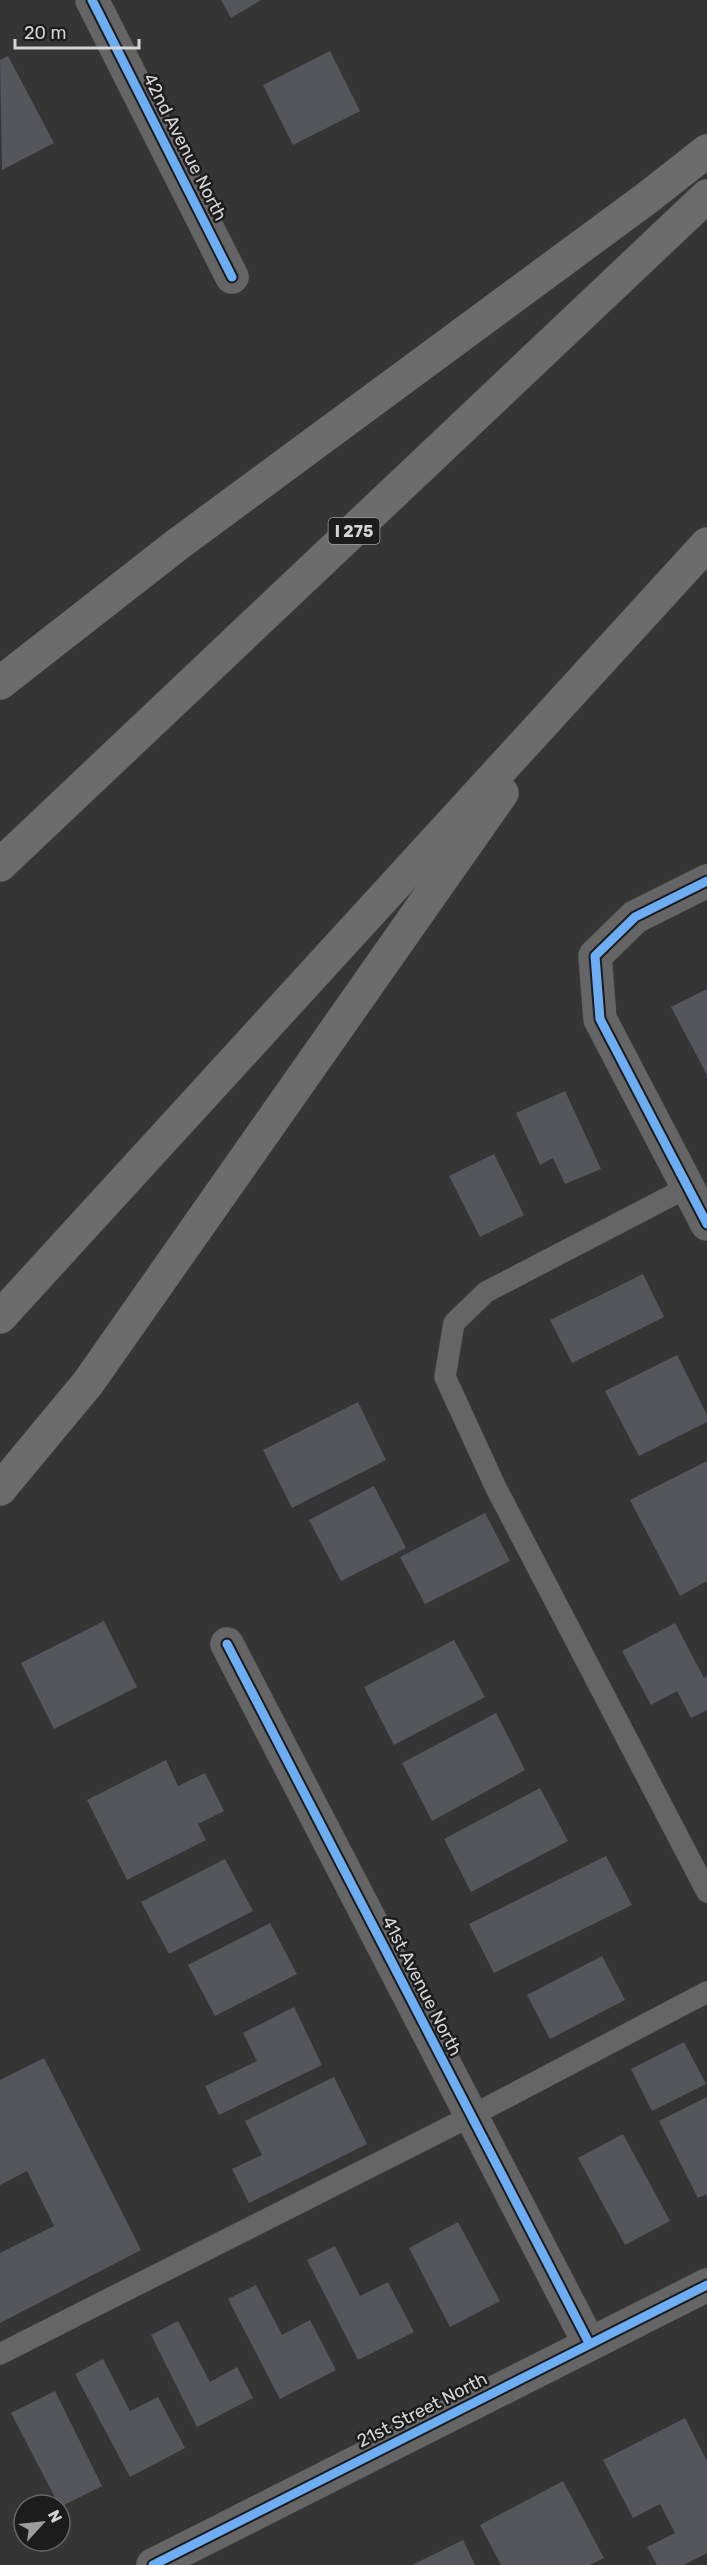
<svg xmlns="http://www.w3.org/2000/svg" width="707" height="2565" font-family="Rubik,sans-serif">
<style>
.building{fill:#55555c}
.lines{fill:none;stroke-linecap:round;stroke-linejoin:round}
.lane-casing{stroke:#525253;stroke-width:22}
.street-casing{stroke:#525253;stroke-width:34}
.highway-casing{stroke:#525253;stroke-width:34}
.lane{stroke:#666566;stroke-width:21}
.street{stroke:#666566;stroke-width:33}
.highway{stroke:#6c6c6c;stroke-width:33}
.cycleway-casing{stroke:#1c1c1d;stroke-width:13}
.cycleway{stroke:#6dadf4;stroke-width:9}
.labels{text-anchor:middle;stroke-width:5;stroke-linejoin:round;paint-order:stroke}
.shield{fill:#1c1c1d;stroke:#9d9d9e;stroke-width:1.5}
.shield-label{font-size:16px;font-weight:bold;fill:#d4d4d6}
.street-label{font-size:18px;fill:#d4d4d6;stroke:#1c1c1d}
</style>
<rect width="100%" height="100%" fill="#353536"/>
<g class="building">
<path d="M221,0H261L231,18Z"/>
<path d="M330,51L360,111L293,145L263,85Z"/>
<path d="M8,56L54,143L2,170L0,60Z"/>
<path d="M707,989V1075L671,1007Z"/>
<path d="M565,1091L601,1169L565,1184L553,1158L540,1165L516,1113Z"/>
<path d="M494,1154L524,1215L480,1237L449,1176Z"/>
<path d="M643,1274L664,1317L572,1363L550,1320Z"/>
<path d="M677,1355L707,1415V1422L639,1456L605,1391Z"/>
<path d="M358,1402L386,1460L292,1508L263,1450Z"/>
<path d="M707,1461V1581L680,1596L630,1500Z"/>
<path d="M374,1486L406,1548L341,1581L309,1520Z"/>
<path d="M485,1513L510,1561L425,1604L400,1557Z"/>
<path d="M104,1621L137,1687L54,1729L21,1663Z"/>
<path d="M675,1623L704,1678L707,1676V1710L691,1718L677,1691L651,1705L622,1651Z"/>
<path d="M454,1640L485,1697L394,1745L364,1687Z"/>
<path d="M496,1713L525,1770L432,1821L402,1763Z"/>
<path d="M166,1760L178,1786L205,1773L224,1811L198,1824L206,1840L127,1880L87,1800Z"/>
<path d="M540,1788L568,1841L471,1892L444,1839Z"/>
<path d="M606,1856L632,1905L494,1973L469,1924Z"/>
<path d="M225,1859L253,1911L169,1954L141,1902Z"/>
<path d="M270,1923L297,1974L215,2016L188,1965Z"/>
<path d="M602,1956L625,2000L550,2039L527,1995Z"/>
<path d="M294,2007L322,2065L219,2115L205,2086L257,2061L243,2033Z"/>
<path d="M684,2042L706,2084L652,2111L631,2069Z"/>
<path d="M44,2058L141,2250L0,2323V2253L54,2226L27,2171L0,2185V2080Z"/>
<path d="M334,2077L367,2144L249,2203L232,2169L262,2155L245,2121Z"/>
<path d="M707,2097V2194L698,2198L659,2121Z"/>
<path d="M623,2134L670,2221L625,2245L578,2158Z"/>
<path d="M458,2222L500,2301L450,2327L409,2248Z"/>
<path d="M335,2246L360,2296L388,2282L414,2332L358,2360L307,2260Z"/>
<path d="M256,2285L282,2335L310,2320L336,2370L280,2399L228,2299Z"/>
<path d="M178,2321L210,2382L237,2367L253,2398L197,2427L151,2335Z"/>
<path d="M103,2359L130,2411L158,2397L185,2448L130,2477L75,2374Z"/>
<path d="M55,2391L102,2486L60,2507L11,2413Z"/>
<path d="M685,2418L707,2461V2553L684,2565H657L647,2547L675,2533L660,2504L633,2518L603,2460Z"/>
<path d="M563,2481L604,2558L590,2565H501L480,2525Z"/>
<path d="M463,2540L475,2565H412Z"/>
</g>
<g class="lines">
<g class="lane-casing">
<g id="lane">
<path d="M688,1187L486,1292L454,1323L445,1377L496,1488L707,1892"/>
<path d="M0,2354L471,2116L707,1992"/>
</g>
</g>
<g class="street-casing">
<g id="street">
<path d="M92,0L232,277"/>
<path d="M707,881L635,917L595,956L600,1019L707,1224"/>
<path d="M227,1644L589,2343"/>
<path d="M153,2565L707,2285"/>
</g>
</g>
<g class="highway-casing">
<g id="highway">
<path d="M0,683L178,544L647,198L707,151"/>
<path d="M0,865L707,196"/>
<path d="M0,1317L707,544"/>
<path d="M0,1489L88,1383L502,793"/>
</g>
</g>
<use href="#lane" class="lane"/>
<use href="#street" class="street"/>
<use href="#highway" class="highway"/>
<g class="cycleway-casing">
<g id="cycleway">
<path d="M92,0L232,277"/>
<path d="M707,881L635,917L595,956L600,1019L707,1224"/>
<path d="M227,1644L589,2343"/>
<path d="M153,2565L707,2285"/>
</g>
</g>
<use href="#cycleway" class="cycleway"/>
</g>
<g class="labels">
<rect class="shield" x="328.5" y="518" width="51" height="26" rx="4.5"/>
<g class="shield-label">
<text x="354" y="537">I 275</text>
</g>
<g class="street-label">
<text transform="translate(185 147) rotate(63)" y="6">42nd Avenue North</text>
<text transform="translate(422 1986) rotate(63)" y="6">41st Avenue North</text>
<text transform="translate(422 2410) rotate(-27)" y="6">21st Street North</text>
</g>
</g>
<g transform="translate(42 2523) rotate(63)"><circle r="28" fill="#1c1c1d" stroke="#666667" stroke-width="1.5"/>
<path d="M0-4.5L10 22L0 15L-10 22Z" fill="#9c9c9e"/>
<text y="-9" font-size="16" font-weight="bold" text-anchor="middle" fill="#d4d4d6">N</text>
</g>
<path d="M15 39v9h124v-9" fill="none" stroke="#d4d4d6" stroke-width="3"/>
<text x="24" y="39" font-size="18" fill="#d4d4d6" stroke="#1c1c1d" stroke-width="4.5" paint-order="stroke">20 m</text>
</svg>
